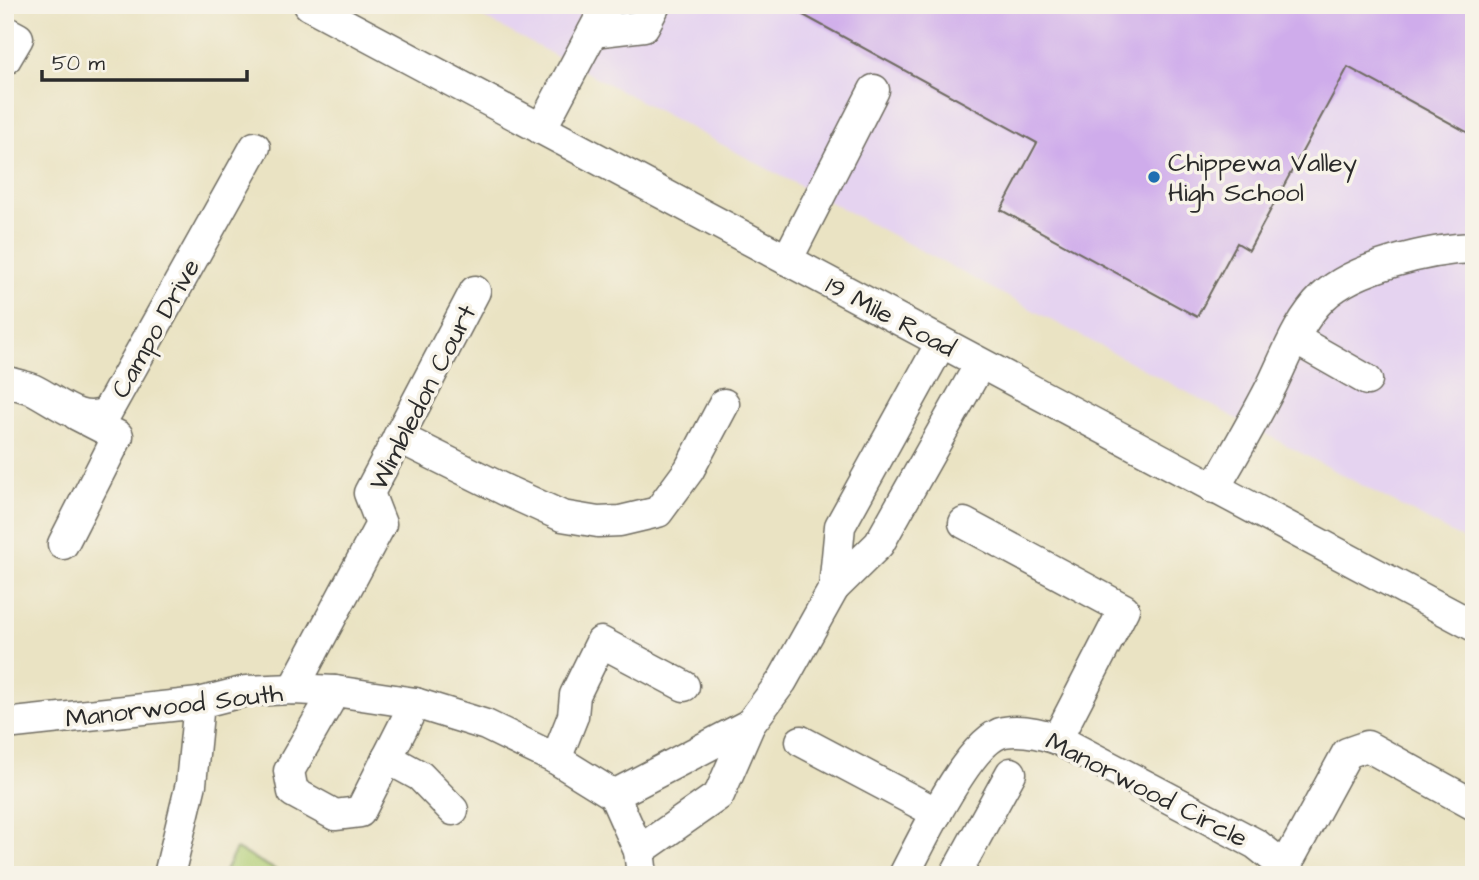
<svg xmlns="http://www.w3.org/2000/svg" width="1479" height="880" font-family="'Architects Daughter',sans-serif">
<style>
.built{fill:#e5d3f0}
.green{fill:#b1cd74;stroke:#6e7c50;stroke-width:2}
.building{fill:#cfaceb}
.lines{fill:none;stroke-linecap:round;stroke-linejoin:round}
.minor-casing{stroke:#6e6b60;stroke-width:33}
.minor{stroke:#fff;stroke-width:30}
.poi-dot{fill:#1f6fb2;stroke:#f7f3e8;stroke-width:2.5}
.labels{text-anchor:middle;stroke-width:7;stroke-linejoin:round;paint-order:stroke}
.poi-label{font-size:26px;fill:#2b2b2b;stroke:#f7f3e8;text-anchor:start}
.street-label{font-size:26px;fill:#2b2b2b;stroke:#f7f3e8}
</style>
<rect width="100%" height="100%" fill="#f7f3e8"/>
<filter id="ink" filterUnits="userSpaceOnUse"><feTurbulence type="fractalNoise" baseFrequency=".0143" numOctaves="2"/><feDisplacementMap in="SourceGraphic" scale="14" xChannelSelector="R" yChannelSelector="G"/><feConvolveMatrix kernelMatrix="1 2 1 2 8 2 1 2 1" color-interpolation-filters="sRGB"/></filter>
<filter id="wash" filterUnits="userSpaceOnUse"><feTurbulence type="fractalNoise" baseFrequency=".00686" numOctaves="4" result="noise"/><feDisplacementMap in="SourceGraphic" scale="28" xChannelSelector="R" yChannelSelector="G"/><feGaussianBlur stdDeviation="1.57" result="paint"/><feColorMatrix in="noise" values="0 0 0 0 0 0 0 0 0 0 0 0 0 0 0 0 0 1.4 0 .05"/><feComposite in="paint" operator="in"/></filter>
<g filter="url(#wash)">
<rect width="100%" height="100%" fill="#eae3c3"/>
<path class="built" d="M460,5H1474V545Z"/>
<path class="green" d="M236,849L276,870L274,875H223Z"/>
<g id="blocks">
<path class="building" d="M785,5H1474V136L1348,67L1249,250L1237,243L1197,317L1001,210L1037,143Z"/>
</g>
</g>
<g filter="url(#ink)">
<use href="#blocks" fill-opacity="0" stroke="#6e6b60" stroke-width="2"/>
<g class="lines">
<g class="minor-casing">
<g id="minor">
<path d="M309,5L1474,626"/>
<path d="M5,31L18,38L5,60"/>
<path d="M593,32L644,26L655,5"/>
<path d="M541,129L607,5"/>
<path d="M787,260L874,90"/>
<path d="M1295,339L1367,380"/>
<path d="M941,343L840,526L834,588L879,544L980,364"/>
<path d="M5,381C14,384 23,386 32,389C56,400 80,426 107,412L255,147"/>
<path d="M398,437L505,490L562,516L598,522L620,521L658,512L689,470L724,404"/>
<path d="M1214,489C1234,455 1254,420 1272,385C1286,356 1299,320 1323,297C1354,267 1431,249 1474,248"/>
<path d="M964,523L1124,609L1057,739"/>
<path d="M63,544L118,436L77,415"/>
<path d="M293,689L381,524L369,493L475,291"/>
<path d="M335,691L289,771L293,792L335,815L360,812L415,703"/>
<path d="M5,724L199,703L246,691L293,689L335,691L415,703L486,725L556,759L614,795"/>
<path d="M750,724L782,681L834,588"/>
<path d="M801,741L937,813"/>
<path d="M387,758L420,776L453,810"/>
<path d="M556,759L573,716L575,695L601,642L684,686"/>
<path d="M614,795L750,724L719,795L639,851"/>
<path d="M614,795L639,851L642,875"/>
<path d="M1285,867L1347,753L1367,746L1474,805"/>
<path d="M169,875L191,784L199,703"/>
<path d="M904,875C921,843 969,739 1004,732C1022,729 1040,733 1057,739L1256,844L1285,867L1286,875"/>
<path d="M955,875L1011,773"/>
</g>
</g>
<use href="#minor" class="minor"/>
</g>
</g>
<circle class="poi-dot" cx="1154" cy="177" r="7"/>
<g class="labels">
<g class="poi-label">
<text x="1168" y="171">Chippewa Valley<tspan x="1168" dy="30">High School</tspan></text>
</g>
<g class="street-label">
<text transform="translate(891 316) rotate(28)" y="9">19 Mile Road</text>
<text transform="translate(155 328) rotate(-61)" y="9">Campo Drive</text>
<text transform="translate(422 397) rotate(-63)" y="9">Wimbledon Court</text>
<text transform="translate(174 705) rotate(-7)" y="9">Manorwood South</text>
<text transform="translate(1147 789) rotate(27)" y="9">Manorwood Circle</text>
</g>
</g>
<rect width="1479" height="880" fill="none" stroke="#f7f3e8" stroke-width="28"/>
<path d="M42 70v10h205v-10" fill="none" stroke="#2b2b2b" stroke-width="3.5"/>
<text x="52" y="70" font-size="21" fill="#2b2b2b" stroke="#f7f3e8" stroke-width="5" paint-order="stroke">50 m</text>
</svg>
